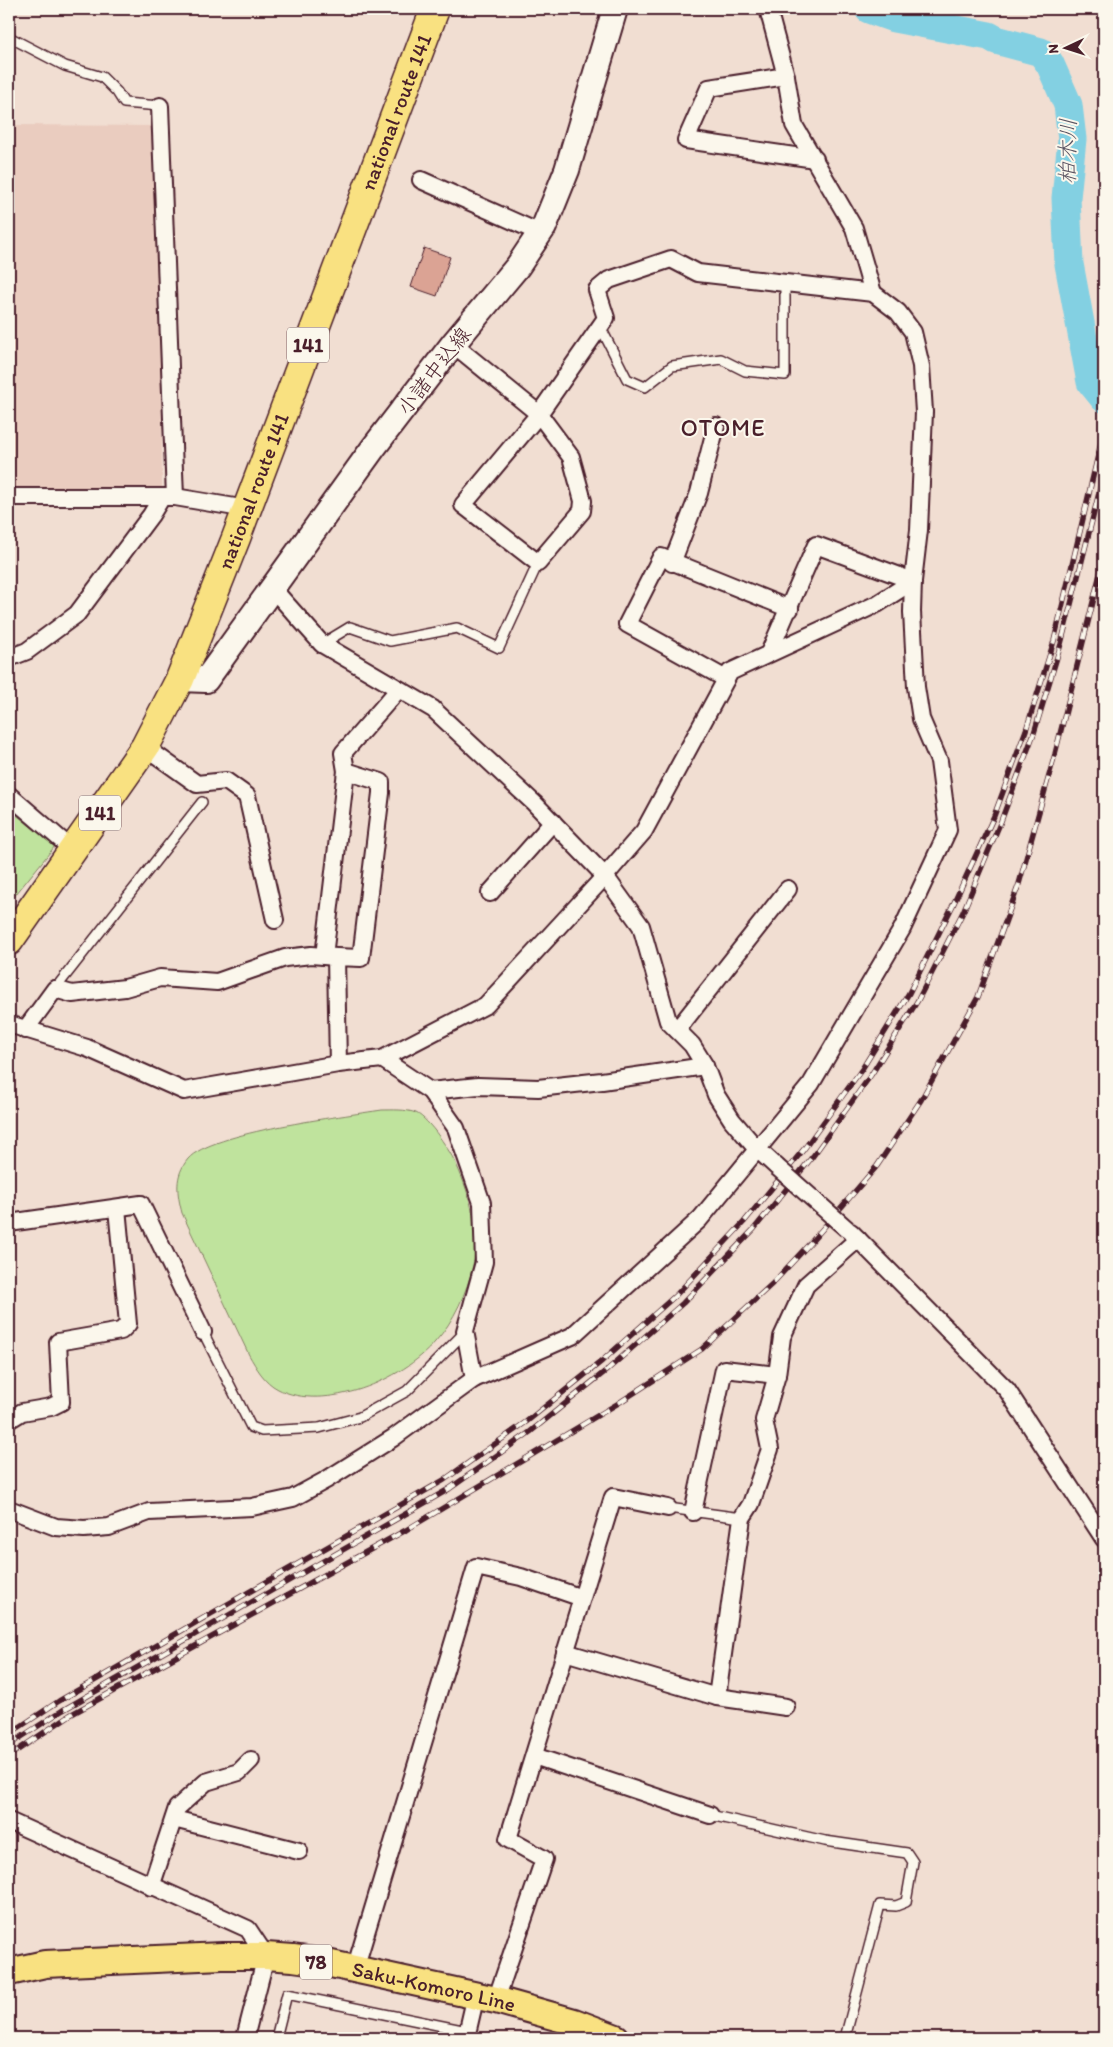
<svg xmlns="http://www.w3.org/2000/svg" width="1113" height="2047" font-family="Itim,'Klee One',sans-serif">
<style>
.built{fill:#eaccbf}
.green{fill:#bfe39d;stroke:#848164}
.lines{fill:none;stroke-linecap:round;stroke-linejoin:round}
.river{stroke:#83d0e2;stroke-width:29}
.building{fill:#dba394;stroke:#4a1f2b}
.service-casing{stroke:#4a1f2b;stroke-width:12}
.minor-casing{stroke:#4a1f2b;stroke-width:20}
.secondary-casing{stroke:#4a1f2b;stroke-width:28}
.primary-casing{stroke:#4a1f2b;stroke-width:30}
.trunk-casing{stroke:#4a1f2b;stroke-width:31}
.service{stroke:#fbf7ec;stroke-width:9}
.minor{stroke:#fbf7ec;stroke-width:16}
.secondary{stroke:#fbf7ec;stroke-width:24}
.primary{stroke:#f9e181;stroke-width:26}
.trunk{stroke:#f9e181;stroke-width:28}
.rail-casing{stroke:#4a1f2b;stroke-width:5.5}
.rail{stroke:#fbf7ec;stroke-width:4;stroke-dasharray:11;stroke-linecap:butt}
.minor-bridge-casing{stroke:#4a1f2b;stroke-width:20;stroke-linecap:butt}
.minor-bridge{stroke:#fbf7ec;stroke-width:16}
.labels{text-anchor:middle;stroke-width:4;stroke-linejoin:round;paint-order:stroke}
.shield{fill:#fbf7ec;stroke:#7f6065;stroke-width:1}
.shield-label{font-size:20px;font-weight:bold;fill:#4a1f2b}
.street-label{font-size:21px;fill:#4a1f2b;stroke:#fbf7ec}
.water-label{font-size:22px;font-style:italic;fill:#5b5462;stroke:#fbf7ec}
.quarter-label{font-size:24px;letter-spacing:1px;fill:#4a1f2b;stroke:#fbf7ec}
</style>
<rect width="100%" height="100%" fill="#f1ded2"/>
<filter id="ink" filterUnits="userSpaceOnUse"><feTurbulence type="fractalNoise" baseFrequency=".02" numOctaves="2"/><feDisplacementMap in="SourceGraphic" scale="10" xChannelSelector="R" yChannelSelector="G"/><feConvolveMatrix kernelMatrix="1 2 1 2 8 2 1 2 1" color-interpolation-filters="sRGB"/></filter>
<g filter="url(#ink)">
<path class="built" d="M9,125L161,126L162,497L9,490Z"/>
<g class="green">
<path d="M9,809L55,846L12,899L9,897Z"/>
<path d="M382,1110C392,1110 406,1109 416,1113C429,1119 451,1152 457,1166C471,1197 480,1231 473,1265C467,1292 454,1321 435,1342C403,1380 324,1413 278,1389C264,1382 256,1367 249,1355L182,1213C177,1193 174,1176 188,1159C211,1132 343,1116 382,1110Z"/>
</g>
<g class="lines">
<path class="river" d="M869,9L894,18L989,36L996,40L1041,52L1050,64L1068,105L1072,139L1066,198L1069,264L1091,382L1104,398"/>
</g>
<path class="building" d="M424,248L450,257L437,296L411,287Z"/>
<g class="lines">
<g class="service-casing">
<g id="service">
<path d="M9,37L65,66L102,77L117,92L124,103L160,106"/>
<path d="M600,326L627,379L645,387L672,366L721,359L745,371L785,375V283"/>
<path d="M322,644L350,627L390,641L457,628L499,648L538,563"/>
<path d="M55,989L202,802"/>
<path d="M203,1332L251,1427L262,1431L319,1428L360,1417L407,1391L465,1332"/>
<path d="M668,1508L742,1518"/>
<path d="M710,1815L825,1841L907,1853L913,1862L906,1902L896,1906L880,1905L845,2038"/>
<path d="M276,2038L287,1994L467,2031"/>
</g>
</g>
<g class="minor-casing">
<g id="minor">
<path d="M768,9L786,76L794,125L854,228L873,293"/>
<path d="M786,76L709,88L686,140L815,159"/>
<path d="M160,106L175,497"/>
<path d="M421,180L540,233"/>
<path d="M9,497H175L247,509"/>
<path d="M672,563L699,493L716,426"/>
<path d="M273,589L322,644L433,709L534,803L605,876L641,926L668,1021L692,1045L705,1066L716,1095L732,1120L756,1148L777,1167"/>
<path d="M769,653L816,545L913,581"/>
<path d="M9,658L27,651L77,614L151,515L162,497"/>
<path d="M726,679L627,624L661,557L790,609"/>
<path d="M145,747L197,784L226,781L247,796L275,920"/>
<path d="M9,795L74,851"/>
<path d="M490,893L553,822"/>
<path d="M324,956L346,771"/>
<path d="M9,1024L87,1048L184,1091L338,1064L382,1059L486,1005L605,876L644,831L730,672L877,604L913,581"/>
<path d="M25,1030L55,989L72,994L125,988L160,978L217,982L285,958L311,955L336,957"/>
<path d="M677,1030L788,889"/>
<path d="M382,1059L430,1091L456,1128L482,1203L484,1262L465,1331L474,1379"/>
<path d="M338,1064L336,957L361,958L381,793V782L346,771L343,753L398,690"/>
<path d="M430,1091L478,1086L538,1088L602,1081L705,1066"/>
<path d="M9,1223L141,1204L203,1332"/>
<path d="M851,1232L1007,1390L1104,1539"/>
<path d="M9,1420L22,1412L51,1407L61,1402L58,1342L121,1331L128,1324L117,1208"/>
<path d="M9,1509L56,1527L84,1529L109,1527L149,1512L252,1507L293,1498L326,1480L393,1438L474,1379L572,1336L700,1219L811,1084L902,929L948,830L939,761L921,719L916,687L912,612L913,581L919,530L924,412L921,366L913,332L898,312L873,293L698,273L671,259L609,280L597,290L606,318L539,414L463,505L538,563L582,511L583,501L571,457L539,414L453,344"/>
<path d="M693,1512L724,1369L777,1375"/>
<path d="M565,1652L717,1697L786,1707"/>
<path d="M717,1697L742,1518L751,1504L770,1449L764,1420L777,1375L782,1337L806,1285L858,1239"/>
<path d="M534,1756L710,1815"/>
<path d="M174,1819L299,1851"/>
<path d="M9,1821L248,1929L266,1956L245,2038"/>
<path d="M151,1887L177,1808L206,1782L239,1772L251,1760"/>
<path d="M355,1969L476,1567L521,1577L582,1598"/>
<path d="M496,2000L544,1859L508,1839L613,1497L668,1508"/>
<path d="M466,2038L476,1995"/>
</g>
</g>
<g class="secondary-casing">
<path id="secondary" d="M180,679L206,680L374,447L453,344L518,266L544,227L567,170L615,9"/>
</g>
<g class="primary-casing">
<g id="primary">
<path id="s1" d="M9,1972L45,1964L222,1956H266L293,1958L322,1962L496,2000L574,2022L616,2038"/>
</g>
</g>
<g class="trunk-casing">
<g id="trunk">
<path id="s2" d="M9,941L145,747L180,679L236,538L435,9"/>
</g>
</g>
<use href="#service" class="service"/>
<use href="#minor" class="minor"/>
<use href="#secondary" class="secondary"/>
<use href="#primary" class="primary"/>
<use href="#trunk" class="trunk"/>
<g class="rail-casing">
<g id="rail">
<path d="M9,1734L59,1701L444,1480L526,1422L602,1361L676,1295L744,1222L804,1149L862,1069L909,993L953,905L994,816L1026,730L1054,641L1104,430"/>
<path d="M9,1745L63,1710L449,1489L530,1432L607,1370L683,1303L754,1229L813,1156L871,1075L918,1000L963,912L1001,821L1034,733L1061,644L1104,473"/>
<path d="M9,1756L70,1715L406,1530L617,1404L702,1349L772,1284L812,1241L877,1166L921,1100L978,997L1019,884L1055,754L1104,558"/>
</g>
</g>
<use href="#rail" class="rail"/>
<g class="minor-bridge-casing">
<path id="minor-bridge" d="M777,1167L847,1229"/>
</g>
<use href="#minor-bridge" class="minor-bridge"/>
</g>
</g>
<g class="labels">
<g class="shield">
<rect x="287" y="327.5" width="42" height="35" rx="4"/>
<rect x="79" y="795.5" width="42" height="35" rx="4"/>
<rect x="300" y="1944.5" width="32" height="35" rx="4"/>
</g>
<g class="shield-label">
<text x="308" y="352">141</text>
<text x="100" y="820">141</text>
<text x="316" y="1969">78</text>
</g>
<g class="street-label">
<text dy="7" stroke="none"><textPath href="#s2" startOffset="920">national route 141</textPath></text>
<text transform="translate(434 371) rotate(-52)" y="7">小諸中込線</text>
<text dy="7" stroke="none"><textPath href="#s2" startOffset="515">national route 141</textPath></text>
<text dy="7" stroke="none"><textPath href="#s1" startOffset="429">Saku-Komoro Line</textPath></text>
</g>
<g class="water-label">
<text transform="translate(1067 151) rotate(-89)" y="8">柏木川</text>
</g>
<g class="quarter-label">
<text x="723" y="436">OTOME</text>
</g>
</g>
<rect width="1113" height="2047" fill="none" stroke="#fbf7ec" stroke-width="30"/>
<rect x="15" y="15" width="1083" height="2017" fill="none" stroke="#4a1f2b" stroke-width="2" filter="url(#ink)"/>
<g transform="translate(1066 48) rotate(266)" stroke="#fbf7ec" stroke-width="4" paint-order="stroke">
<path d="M0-4L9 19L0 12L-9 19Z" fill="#4a1f2b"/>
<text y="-8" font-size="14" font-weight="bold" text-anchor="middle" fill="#4a1f2b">N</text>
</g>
</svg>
